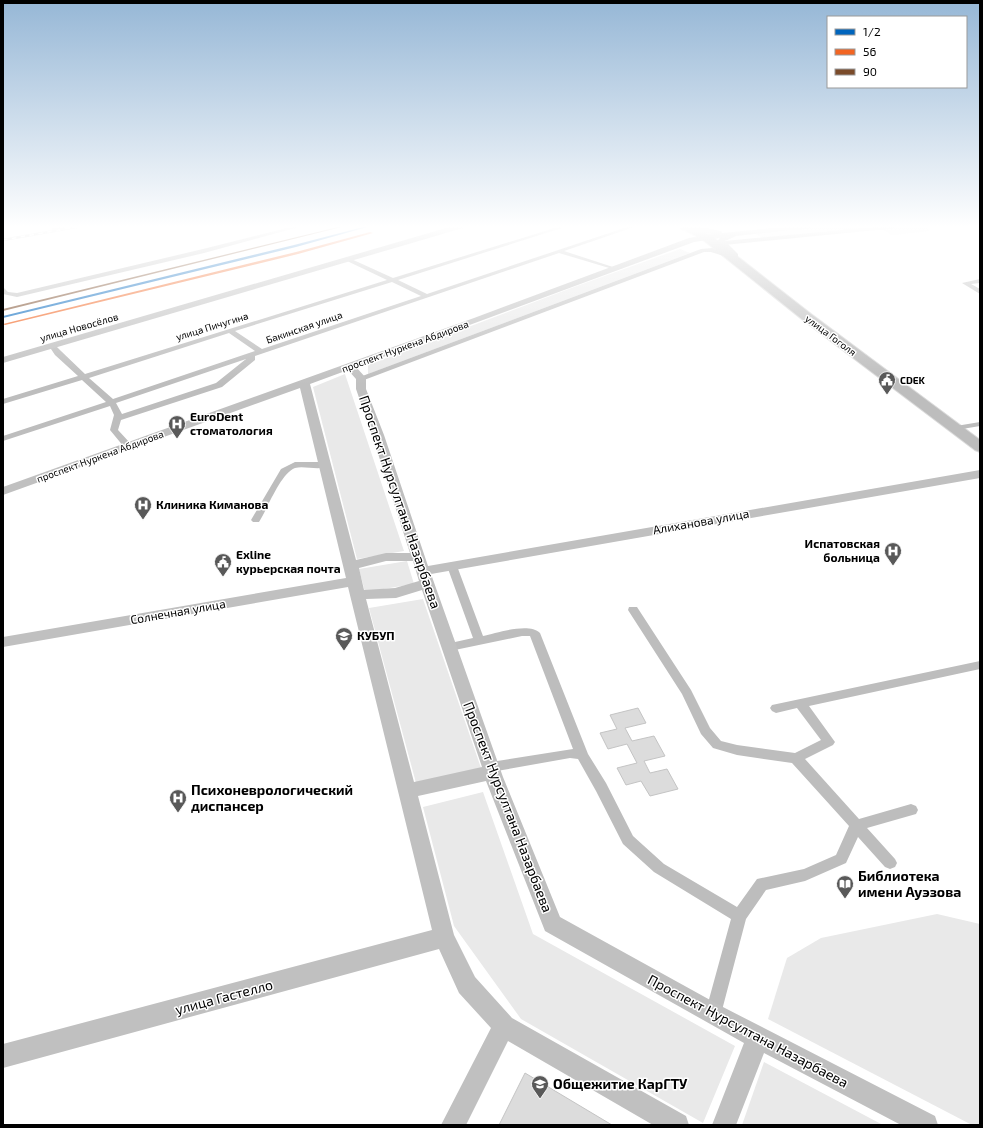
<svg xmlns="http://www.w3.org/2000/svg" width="983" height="1128" font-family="'Exo 2',sans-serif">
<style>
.green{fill:#e9e9e9}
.building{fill:#dcdcdc;stroke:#c4c4c4}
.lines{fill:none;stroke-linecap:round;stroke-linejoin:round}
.highway-casing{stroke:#dbdbdb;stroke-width:2}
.street{fill:#bdbdbd;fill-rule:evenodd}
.secondary{fill:#c0c0c0;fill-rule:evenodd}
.highway{fill:#bdbdbd;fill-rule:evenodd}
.rail-casing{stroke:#bdbdbd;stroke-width:2.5}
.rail{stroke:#fff;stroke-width:1.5;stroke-dasharray:4.5;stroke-linecap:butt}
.rail-1-casing{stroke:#fff;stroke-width:3}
.rail-2-casing{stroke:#fff;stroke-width:3}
.rail-3-casing{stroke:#fff;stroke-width:3}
.rail-1{fill:#0065bd;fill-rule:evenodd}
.rail-2{fill:#f26522;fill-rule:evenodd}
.rail-3{fill:#7a4b2a;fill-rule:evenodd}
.labels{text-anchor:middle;stroke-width:3;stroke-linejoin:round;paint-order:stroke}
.far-street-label{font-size:10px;fill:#000;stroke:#fff}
.far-poi-label{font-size:10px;font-weight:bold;fill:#000;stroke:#fff;text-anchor:start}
.poi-label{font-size:12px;font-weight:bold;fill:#000;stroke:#fff;text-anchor:start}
.street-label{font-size:12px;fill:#000;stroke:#fff}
.near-street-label{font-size:14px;fill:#000;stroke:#fff}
.near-poi-label{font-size:14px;font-weight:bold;fill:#000;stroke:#fff;text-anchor:start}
</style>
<rect width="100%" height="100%" fill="#fff"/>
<g class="green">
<path d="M826,226H888L763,238L756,234L769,231Z"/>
<path d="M906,226H921L931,231L892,235L880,228Z"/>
<path d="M680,249L690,253L368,374V365L574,287Z"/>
<path d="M345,374L404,551L357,559L313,387Z"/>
<path d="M407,561L414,584L365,592L359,569Z"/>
<path d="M423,599L481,768L416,783L369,608Z"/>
<path d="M483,792L533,934L735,1046L703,1123L521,1019L454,926L423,807Z"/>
<path d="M937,914L980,924V1125H972L768,1019L787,958L821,938Z"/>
<path d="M764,1062L883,1125H742Z"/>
</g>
<g class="building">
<path d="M638,708L646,723L625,728L632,741L654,736L665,756L644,761L650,773L667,769L678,789L650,796L641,781L626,785L617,768L637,763L627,744L608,749L600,733L617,729L610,715Z"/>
<path d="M525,1073L612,1125H499Z"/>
</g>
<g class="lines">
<g class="highway-casing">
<path id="highway" d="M677,226H689L710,235L811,314L980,440V452L975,450L803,320L702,239Z"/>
</g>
<g class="street">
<path d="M63,226H72L54,231L51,229Z"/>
<path d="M295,226H303L204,253L17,297L3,294V287L8,292L17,293L203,249Z"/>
<path d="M561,226H568L398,280L427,294L630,226H637L564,251L616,268V270L559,253L255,356V360L222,387L121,420L118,430L130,443L131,445L130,447H124L110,430L114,415L110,406L3,441V436L106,402L82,380L3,404V399L78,376L55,355L49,346L51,345H55L61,351L85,374L387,280L345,260V258H349L393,278ZM392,282L421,296L262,349L235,331ZM229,333L255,351L113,399L89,378ZM246,359L216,383L122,414L116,403Z"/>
<path d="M885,226H900L897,228L714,246L711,244L714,242Z"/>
<path d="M712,248L730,255L727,257L711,252H704L364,380H358L357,378L701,249Z"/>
<path d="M980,279V283L971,284L980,289V294L962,283Z"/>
<path d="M980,422V426L956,430L952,428L956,426Z"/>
<path d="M295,462H324L328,465C321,472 305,465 295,468C280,474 268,508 259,522H253L251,520L281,469Z"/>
<path d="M452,563L457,566L483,636C497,633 529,622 540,633L588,754L606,783L633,836L664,864L737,907L757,879L804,869L836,855L849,826L792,763L737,755L713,748L701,734L682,694L628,610L629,607H637L691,690L710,728L721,741L737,745L795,753L821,740L797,708L776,713L772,711L770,708L772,705L980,661V669L809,706L835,742L833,745L805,759L859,819L911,804L916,806L918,810L916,814L867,828L895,859L897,863L895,867L890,869L885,867L858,837L846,863L805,881L766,890L746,919L721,1014L719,1020L713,1022L707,1020L705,1014L731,919L654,872L623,844L596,791L578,759L570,758L491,772L486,771L485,767L486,763L491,762L573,749L530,636H522L450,651L446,650L444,647L446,644L473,638L447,566Z"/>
</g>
<g class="secondary">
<path d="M453,226H464L463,228L3,363V357Z"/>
<path d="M686,226H696L721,231L722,233L794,226H816L812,228L736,236L725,241L738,254V261L734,263L730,261V255L717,241L720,238L694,242L356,367L366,378V389L384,435L428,566L980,470V478L431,574L503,777L560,917L721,1006L935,1116L938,1125H901L764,1053L736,1125H712L744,1043L545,931L486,781L418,796L454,935L475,977L512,1018L686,1116L689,1125H653L508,1041L466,1125H441L491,1028L459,993L439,949L3,1068V1044L432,930L348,587L3,647V637L346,578L300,388L3,495V487L474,318L689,238L711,234L686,228ZM348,370L356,379V389L372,435L410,553H386L356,560L310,384ZM386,561H413L419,581L395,588L364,590L359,568ZM422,590L482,767L414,782L366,599L396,598Z"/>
</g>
<use href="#highway" class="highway"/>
<g class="rail-casing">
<path id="rail" d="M3,240L82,226"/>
</g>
<use href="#rail" class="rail"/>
<g class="rail-1-casing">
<path id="rail-1" d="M367,226H371L296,247L3,318V316L294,245Z"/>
</g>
<g class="rail-2-casing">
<path id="rail-2" d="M370,232L373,233L298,254L5,325L3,324L296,252Z"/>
</g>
<g class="rail-3-casing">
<path id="rail-3" d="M342,226H346L3,311V309Z"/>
</g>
<use href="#rail-1" class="rail-1"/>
<use href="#rail-2" class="rail-2"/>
<use href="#rail-3" class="rail-3"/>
</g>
<linearGradient id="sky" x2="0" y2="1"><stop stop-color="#96b7d6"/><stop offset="0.59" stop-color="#fff"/><stop offset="1" stop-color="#fff" stop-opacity="0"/></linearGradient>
<rect width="983" height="384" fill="url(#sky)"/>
<defs>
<g id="civic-pin" transform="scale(0.9)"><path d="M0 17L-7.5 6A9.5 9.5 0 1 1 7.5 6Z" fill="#595959" stroke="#fff"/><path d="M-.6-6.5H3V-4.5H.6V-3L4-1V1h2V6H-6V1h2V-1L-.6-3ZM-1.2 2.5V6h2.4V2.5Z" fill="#fff"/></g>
<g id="hospital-pin" transform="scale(0.9)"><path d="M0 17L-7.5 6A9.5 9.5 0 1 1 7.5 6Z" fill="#595959" stroke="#fff"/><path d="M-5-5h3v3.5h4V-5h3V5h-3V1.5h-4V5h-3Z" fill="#fff"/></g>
<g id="university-pin" transform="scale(0.9)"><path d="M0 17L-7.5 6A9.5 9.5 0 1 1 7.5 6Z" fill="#595959" stroke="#fff"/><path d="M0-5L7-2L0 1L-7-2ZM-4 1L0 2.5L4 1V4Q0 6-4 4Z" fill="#fff"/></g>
<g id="library-pin" transform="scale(0.9)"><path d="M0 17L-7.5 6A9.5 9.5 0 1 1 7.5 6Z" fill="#595959" stroke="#fff"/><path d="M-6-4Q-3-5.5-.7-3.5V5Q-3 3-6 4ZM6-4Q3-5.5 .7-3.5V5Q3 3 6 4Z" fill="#fff"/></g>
</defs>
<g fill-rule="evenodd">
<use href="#civic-pin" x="887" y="380"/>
<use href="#hospital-pin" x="177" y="424"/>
<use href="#hospital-pin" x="143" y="505"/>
<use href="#hospital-pin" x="893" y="551"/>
<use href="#civic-pin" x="223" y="562"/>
<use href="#university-pin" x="344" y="636"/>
<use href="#hospital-pin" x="178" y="798"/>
<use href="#library-pin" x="845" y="884"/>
<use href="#university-pin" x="540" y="1084"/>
</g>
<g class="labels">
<g class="far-street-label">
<text transform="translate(212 326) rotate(-17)" y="4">улица Пичугина</text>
<text transform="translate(79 327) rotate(-16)" y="4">улица Новосёлов</text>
<text transform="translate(304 327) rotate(-19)" y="4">Бакинская улица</text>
<text transform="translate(831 335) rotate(37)" y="4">улица Гоголя</text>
<text transform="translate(405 346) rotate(-20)" y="4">проспект Нуркена Абдирова</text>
<text transform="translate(100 456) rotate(-20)" y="4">проспект Нуркена Абдирова</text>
</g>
<g class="far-poi-label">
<text x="900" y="384">CDEK</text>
</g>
<g class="poi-label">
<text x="190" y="421">EuroDent<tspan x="190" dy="14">стоматология</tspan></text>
<text x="156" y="509">Клиника Киманова</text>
<text x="880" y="548" text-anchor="end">Испатовская<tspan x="880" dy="14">больница</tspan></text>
<text x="236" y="559">Exline<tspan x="236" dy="14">курьерская почта</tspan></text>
<text x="357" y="640">КУБУП</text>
</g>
<g class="street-label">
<text transform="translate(701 522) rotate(-10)" y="4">Алиханова улица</text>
<text transform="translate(178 612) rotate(-10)" y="4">Солнечная улица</text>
</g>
<g class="near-street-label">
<text transform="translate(400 502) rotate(71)" y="5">Проспект Нурсултана Назарбаева</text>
<text transform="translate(508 807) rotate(69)" y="5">Проспект Нурсултана Назарбаева</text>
<text transform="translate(224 997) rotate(-15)" y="5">улица Гастелло</text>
<text transform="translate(748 1031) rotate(28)" y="5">Проспект Нурсултана Назарбаева</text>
</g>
<g class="near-poi-label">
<text x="191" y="795">Психоневрологический<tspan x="191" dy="16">диспансер</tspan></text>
<text x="858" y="881">Библиотека<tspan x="858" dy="16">имени Ауэзова</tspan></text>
<text x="553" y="1089">Общежитие КарГТУ</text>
</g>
</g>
<rect width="983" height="1128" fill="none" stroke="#000000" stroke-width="8"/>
<rect x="827" y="16" width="140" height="72" fill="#ffffff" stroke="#999999"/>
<rect x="835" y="29" width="20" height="6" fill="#0065bd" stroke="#999999"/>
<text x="863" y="36" font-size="12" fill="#000000">1/2</text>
<rect x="835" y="49" width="20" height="6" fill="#f26522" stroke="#999999"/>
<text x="863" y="56" font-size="12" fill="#000000">56</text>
<rect x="835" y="69" width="20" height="6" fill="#7a4b2a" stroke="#999999"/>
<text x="863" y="76" font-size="12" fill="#000000">90</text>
</svg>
